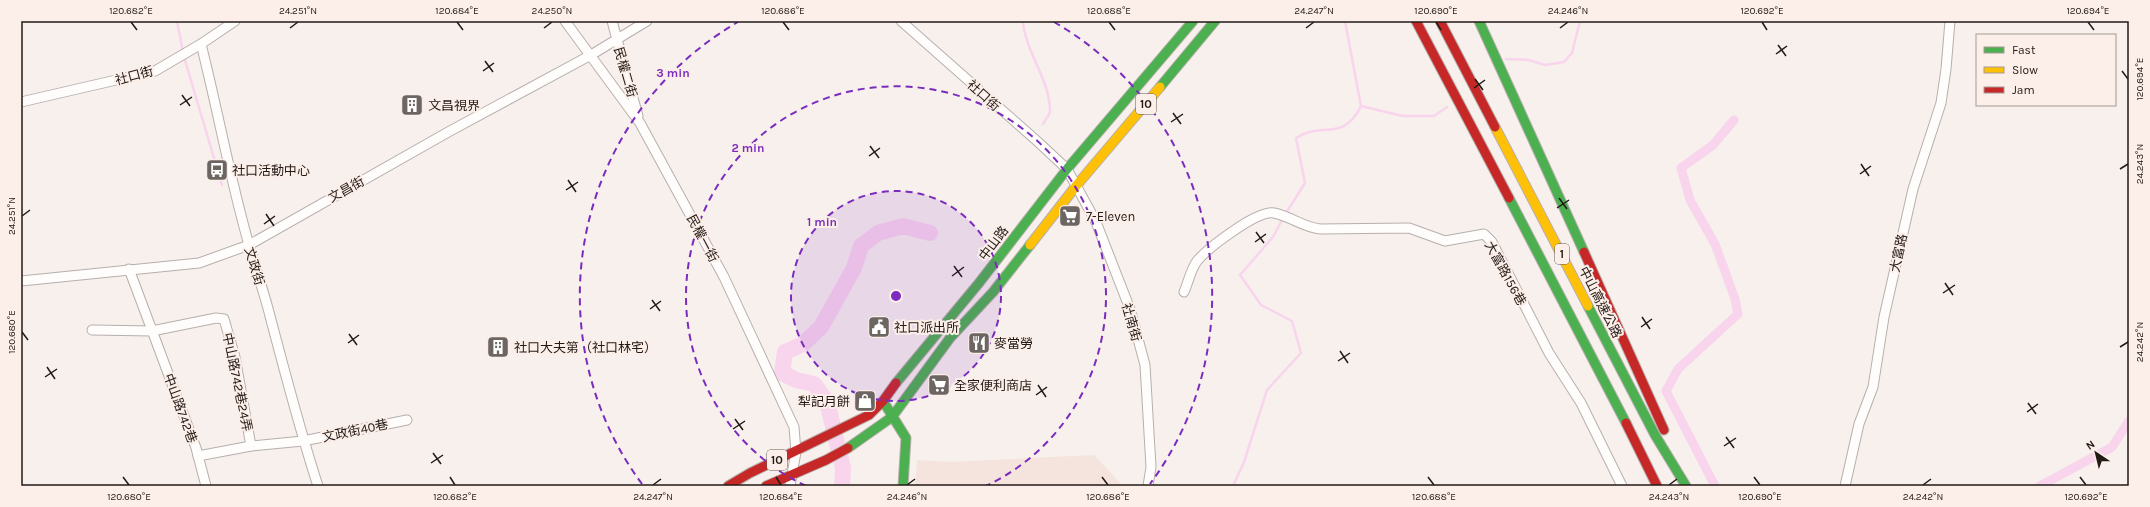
<svg xmlns="http://www.w3.org/2000/svg" width="2150" height="507" font-family="Karla,'Noto Sans TC',sans-serif">
<style>
.built{fill:#f5e4dd}
.lines{fill:none;stroke-linecap:round;stroke-linejoin:round}
.stream{stroke:#f9d4ed;stroke-width:2.5}
.canal{stroke:#f9d4ed;stroke-width:9}
.river{stroke:#f9d4ed;stroke-width:16}
.street-casing{stroke:#b7afac;stroke-width:11}
.fast-casing{stroke:#b7afac;stroke-width:11}
.slow-casing{stroke:#b7afac;stroke-width:11}
.jam-casing{stroke:#b7afac;stroke-width:11}
.street{stroke:#fefdfc;stroke-width:9}
.fast{stroke:#4caf50;stroke-width:9}
.slow{stroke:#ffc107;stroke-width:9}
.jam{stroke:#c62828;stroke-width:9}
.ticks{fill:none;stroke:#221a16;stroke-width:1.5}
.ring{fill:none;stroke:#7b2cbf;stroke-width:2;stroke-dasharray:7 5}
.labels{text-anchor:middle;stroke-width:4;stroke-linejoin:round;paint-order:stroke}
.shield{fill:#fceee8;stroke:#635a55;stroke-width:1}
.shield-label{font-size:12px;font-weight:bold;fill:#221a16}
.street-label{font-size:13px;fill:#221a16;stroke:#fceee8}
.poi-label{font-size:13px;fill:#221a16;stroke:#fceee8;text-anchor:start}
.centre{fill:#7b2cbf;stroke:#fceee8;stroke-width:2}
.ring-label{font-size:12px;text-anchor:middle;font-weight:bold;fill:#7b2cbf;stroke:#fceee8;stroke-width:4;stroke-linejoin:round;paint-order:stroke}
.neatline{fill:none;stroke:#221a16;stroke-width:1.5}
.ticks-label{font-size:10px;text-anchor:middle;fill:#221a16}
</style>
<rect width="100%" height="100%" fill="#f7f0ec"/>
<path class="built" d="M1094,455L1123,486H915L917,460L951,462Z"/>
<g class="lines">
<g class="stream">
<path d="M177,21L183,52"/>
<path d="M1023,21C1025,52 1050,79 1050,111C1050,115 1045,120 1043,124"/>
<path d="M184,57L222,185"/>
<path d="M1506,59L1529,60L1545,65L1564,62L1572,53L1580,21"/>
<path d="M1361,106L1403,116H1434L1447,107"/>
<path d="M1286,213L1305,183L1296,138C1321,121 1343,143 1361,106L1345,21"/>
<path d="M1233,486L1244,462L1267,390L1301,353L1292,321L1261,305L1240,275L1273,237L1283,218"/>
</g>
<g class="canal">
<path d="M1715,486L1666,391L1678,369L1738,314L1735,299L1715,244L1690,200L1681,168L1713,145L1734,120"/>
<path d="M2040,486L2112,447L2129,421"/>
</g>
<path class="river" d="M842,486L843,468L827,402L814,384L796,380L782,373L785,352L803,344L821,327L854,268L861,246L878,233L903,226L930,233"/>
<g class="street-casing">
<g id="street">
<path d="M565,21L640,123L724,277L794,427L796,452L790,486"/>
<path d="M612,21L638,116"/>
<path d="M901,21L1037,141L1067,169L1096,222L1130,309L1145,365L1151,467L1148,486"/>
<path d="M201,44C218,111 230,179 249,245C256,270 265,295 271,320C286,376 300,431 318,486"/>
<path d="M21,102L155,71L201,44L235,21"/>
<path d="M129,269L196,448L206,486"/>
<path d="M21,281L199,263L249,245L450,131L591,55L647,21"/>
<path d="M1184,292C1188,283 1191,269 1197,261C1208,248 1257,210 1274,213C1290,216 1303,227 1320,229L1409,228L1445,241L1484,234L1492,242L1549,353L1581,403L1622,486"/>
<path d="M92,330L152,331L216,318L224,319L235,357L251,446"/>
<path d="M198,456L251,446L303,441L407,420"/>
<path d="M1845,486L1859,424L1873,387L1884,317L1913,189L1941,103L1946,69L1950,21"/>
</g>
</g>
<g class="fast-casing">
<g id="fast">
<path d="M1479,21L1584,252"/>
<path d="M1160,87L1215,21"/>
<path d="M1509,198L1626,423"/>
<path d="M1588,306L1655,435L1686,486"/>
<path d="M896,383L979,283L1067,169L1193,21"/>
<path d="M883,401L906,438L903,486"/>
<path d="M848,448L892,417L950,338L993,292L1030,245"/>
</g>
</g>
<g class="slow-casing">
<g id="slow">
<path d="M1495,127L1588,306"/>
<path d="M1030,245L1076,186L1160,87"/>
</g>
</g>
<g class="jam-casing">
<g id="jam">
<path d="M1416,21L1509,198"/>
<path d="M1440,21L1495,127"/>
<path d="M1584,252L1664,430"/>
<path d="M1626,423L1657,486"/>
<path d="M728,486L750,473L869,415L883,401L896,383"/>
<path d="M766,486L826,460L848,448"/>
</g>
</g>
<use href="#street" class="street"/>
<use href="#fast" class="fast"/>
<use href="#slow" class="slow"/>
<use href="#jam" class="jam"/>
</g>
<path class="ticks" d="M131,22L137,30M457,22L463,30M783,22L789,30M1109,22L1115,30M1436,22L1441,30M1762,22L1767,30M2088,22L2094,30M290,28L298,22M544,28L552,22M1306,28L1314,22M1560,28L1568,22M1778,45L1786,56M1776,54L1787,46M485,61L493,72M483,71L494,63M2122,71L2128,79M1475,79L1483,90M1474,88L1485,80M182,95L190,106M180,105L192,97M1173,113L1181,124M1171,122L1183,114M870,146L879,158M869,156L880,148M1861,164L1869,176M2120,169L2128,164M1860,174L1871,166M568,180L576,192M566,190L578,182M1559,198L1567,209M1557,208L1569,200M266,214L274,226M22,216L30,210M264,224L275,216M1256,232L1264,243M1255,242L1266,234M954,266L962,277M952,276L964,267M1945,283L1953,295M1943,293L1955,285M652,300L660,311M650,309L661,301M1642,317L1650,329M1641,327L1652,319M22,332L28,340M349,334L357,345M348,343L359,335M2120,347L2128,342M1340,351L1348,363M1338,361L1350,353M47,367L55,379M45,377L57,369M1038,385L1046,397M1036,395L1047,387M2028,403L2036,414M2027,412L2038,404M735,419L743,430M733,429L745,421M1726,437L1734,448M1724,446L1736,438M433,453L441,464M431,463L443,455M123,477L129,485M450,477L455,485M776,477L781,485M1102,477L1108,485M1428,477L1434,485M1754,477L1760,485M2080,477L2086,485M653,485L661,479M907,485L915,479M1669,485L1677,479M1923,485L1931,479"/>
<circle cx="896" cy="296" r="105" fill="#7b2cbf" fill-opacity=".12"/>
<g class="ring">
<circle cx="896" cy="296" r="105"/>
<path d="M806 486A210 210 0 1 1 986 486"/>
<path d="M642 484A316 316 0 0 1 738 22M1054 22A316 316 0 0 1 1150 484"/>
</g>
<defs>
<g id="building-square" transform="scale(1.15)"><rect x="-9" y="-9" width="18" height="18" rx="4" fill="#6d6561" stroke="#fceee8"/><path d="M-4-6H4V6H1V3H-1V6H-4ZM-2.5-4.3h1.7v1.8h-1.7ZM.8-4.3h1.7v1.8H.8ZM-2.5-1h1.7V.8h-1.7ZM.8-1h1.7V.8H.8Z" fill="#fff"/></g>
<g id="bus-square" transform="scale(1.15)"><rect x="-9" y="-9" width="18" height="18" rx="4" fill="#6d6561" stroke="#fceee8"/><path d="M-5-6H5V4H4V6H2V4H-2V6H-4V4H-5ZM-3.5-4V0h7V-4ZM-3.5 1.2v1.5H-2V1.2ZM2 1.2v1.5H3.5V1.2Z" fill="#fff"/></g>
<g id="supermarket-square" transform="scale(1.15)"><rect x="-9" y="-9" width="18" height="18" rx="4" fill="#6d6561" stroke="#fceee8"/><path d="M-6-5.5h2.5l.6 2H6L4.5 2H-2.5L-4.4-4H-6ZM-1.5 3.2a1.3 1.3 0 1 0 .1 0ZM3 3.2a1.3 1.3 0 1 0 .1 0Z" fill="#fff"/></g>
<g id="civic-square" transform="scale(1.15)"><rect x="-9" y="-9" width="18" height="18" rx="4" fill="#6d6561" stroke="#fceee8"/><path d="M-.6-6.5H3V-4.5H.6V-3L4-1V1h2V6H-6V1h2V-1L-.6-3ZM-1.2 2.5V6h2.4V2.5Z" fill="#fff"/></g>
<g id="restaurant-square" transform="scale(1.15)"><rect x="-9" y="-9" width="18" height="18" rx="4" fill="#6d6561" stroke="#fceee8"/><path d="M-5-6h1v4h1v-4h1v4h1v-4h1v5L-1.5 .5V6h-2V.5L-5-1ZM5-6V6H3V1.5H1.5Q1.5-4 5-6Z" fill="#fff"/></g>
<g id="shop-square" transform="scale(1.15)"><rect x="-9" y="-9" width="18" height="18" rx="4" fill="#6d6561" stroke="#fceee8"/><path d="M-5-2.5h2.3a2.7 3.5 0 0 1 5.4 0H5L5.5 6h-11ZM-1.5-2.5h3a1.5 2.3 0 0 0-3 0Z" fill="#fff"/></g>
</defs>
<g fill-rule="evenodd">
<use href="#building-square" x="412" y="105"/>
<use href="#bus-square" x="217" y="170"/>
<use href="#supermarket-square" x="1070" y="216"/>
<use href="#civic-square" x="879" y="327"/>
<use href="#restaurant-square" x="979" y="343"/>
<use href="#building-square" x="498" y="347"/>
<use href="#supermarket-square" x="939" y="385"/>
<use href="#shop-square" x="865" y="401"/>
</g>
<g class="labels">
<g class="shield">
<rect x="1136" y="94" width="20" height="20" rx="3"/>
<rect x="1555" y="244" width="14" height="20" rx="3"/>
<rect x="767" y="450" width="20" height="20" rx="3"/>
</g>
<g class="shield-label">
<text x="1146" y="108">10</text>
<text x="1562" y="258">1</text>
<text x="777" y="464">10</text>
</g>
<g class="street-label">
<text transform="translate(626 72) rotate(74)" y="5">民權二街</text>
<text transform="translate(134 75) rotate(-15)" y="5">社口街</text>
<text transform="translate(984 95) rotate(42)" y="5">社口街</text>
<text transform="translate(346 189) rotate(-29)" y="5">文昌街</text>
<text transform="translate(703 238) rotate(62)" y="5">民權一街</text>
<text transform="translate(993 243) rotate(-53)" y="5">中山路</text>
<text transform="translate(1898 253) rotate(-78)" y="5">大富路</text>
<text transform="translate(255 266) rotate(73)" y="5">文政街</text>
<text transform="translate(1506 273) rotate(61)" y="5">大富路156巷</text>
<text transform="translate(1601 302) rotate(63)" y="5">中山高速公路</text>
<text transform="translate(1132 322) rotate(74)" y="5">社南街</text>
<text transform="translate(238 382) rotate(78)" y="5">中山路742巷24弄</text>
<text transform="translate(181 408) rotate(70)" y="5">中山路742巷</text>
<text transform="translate(355 430) rotate(-12)" y="5">文政街40巷</text>
</g>
<g class="poi-label">
<text x="428" y="110">文昌視界</text>
<text x="232" y="175">社口活動中心</text>
<text x="1086" y="221">7-Eleven</text>
<text x="894" y="332">社口派出所</text>
<text x="994" y="348">麥當勞</text>
<text x="514" y="352">社口大夫第（社口林宅）</text>
<text x="954" y="390">全家便利商店</text>
<text x="850" y="406" text-anchor="end">犁記月餅</text>
</g>
</g>
<circle cx="896" cy="296" r="6" class="centre"/>
<g class="ring-label">
<text x="673" y="77">3 min</text>
<text x="748" y="152">2 min</text>
<text x="822" y="226">1 min</text>
</g>
<rect width="2150" height="507" fill="none" stroke="#fceee8" stroke-width="44"/>
<rect x="1976" y="34" width="140" height="72" fill="#fceee8" stroke="#a59994"/>
<rect x="1984" y="47" width="20" height="6" fill="#4caf50" stroke="#a59994"/>
<text x="2012" y="54" font-size="12" fill="#221a16">Fast</text>
<rect x="1984" y="67" width="20" height="6" fill="#ffc107" stroke="#a59994"/>
<text x="2012" y="74" font-size="12" fill="#221a16">Slow</text>
<rect x="1984" y="87" width="20" height="6" fill="#c62828" stroke="#a59994"/>
<text x="2012" y="94" font-size="12" fill="#221a16">Jam</text>
<g transform="translate(2096 453) rotate(325)" stroke="#fceee8" stroke-width="3" paint-order="stroke">
<path d="M0-3L7 15L0 10L-7 15Z" fill="#221a16"/>
<text y="-6" font-size="11" font-weight="bold" text-anchor="middle" fill="#221a16">N</text>
</g>
<rect x="22" y="22" width="2106" height="463" class="neatline"/>
<g class="ticks-label">
<text x="131" y="14">120.682°E</text>
<text x="298" y="14">24.251°N</text>
<text x="457" y="14">120.684°E</text>
<text x="552" y="14">24.250°N</text>
<text x="783" y="14">120.686°E</text>
<text x="1109" y="14">120.688°E</text>
<text x="1314" y="14">24.247°N</text>
<text x="1436" y="14">120.690°E</text>
<text x="1568" y="14">24.246°N</text>
<text x="1762" y="14">120.692°E</text>
<text x="2088" y="14">120.694°E</text>
<text transform="translate(2139 79) rotate(-90)" y="4">120.694°E</text>
<text transform="translate(2139 164) rotate(-90)" y="4">24.243°N</text>
<text transform="translate(11 216) rotate(-90)" y="4">24.251°N</text>
<text transform="translate(11 332) rotate(-90)" y="4">120.680°E</text>
<text transform="translate(2139 342) rotate(-90)" y="4">24.242°N</text>
<text x="129" y="500">120.680°E</text>
<text x="455" y="500">120.682°E</text>
<text x="653" y="500">24.247°N</text>
<text x="781" y="500">120.684°E</text>
<text x="907" y="500">24.246°N</text>
<text x="1108" y="500">120.686°E</text>
<text x="1434" y="500">120.688°E</text>
<text x="1669" y="500">24.243°N</text>
<text x="1760" y="500">120.690°E</text>
<text x="1923" y="500">24.242°N</text>
<text x="2086" y="500">120.692°E</text>
</g>
</svg>
